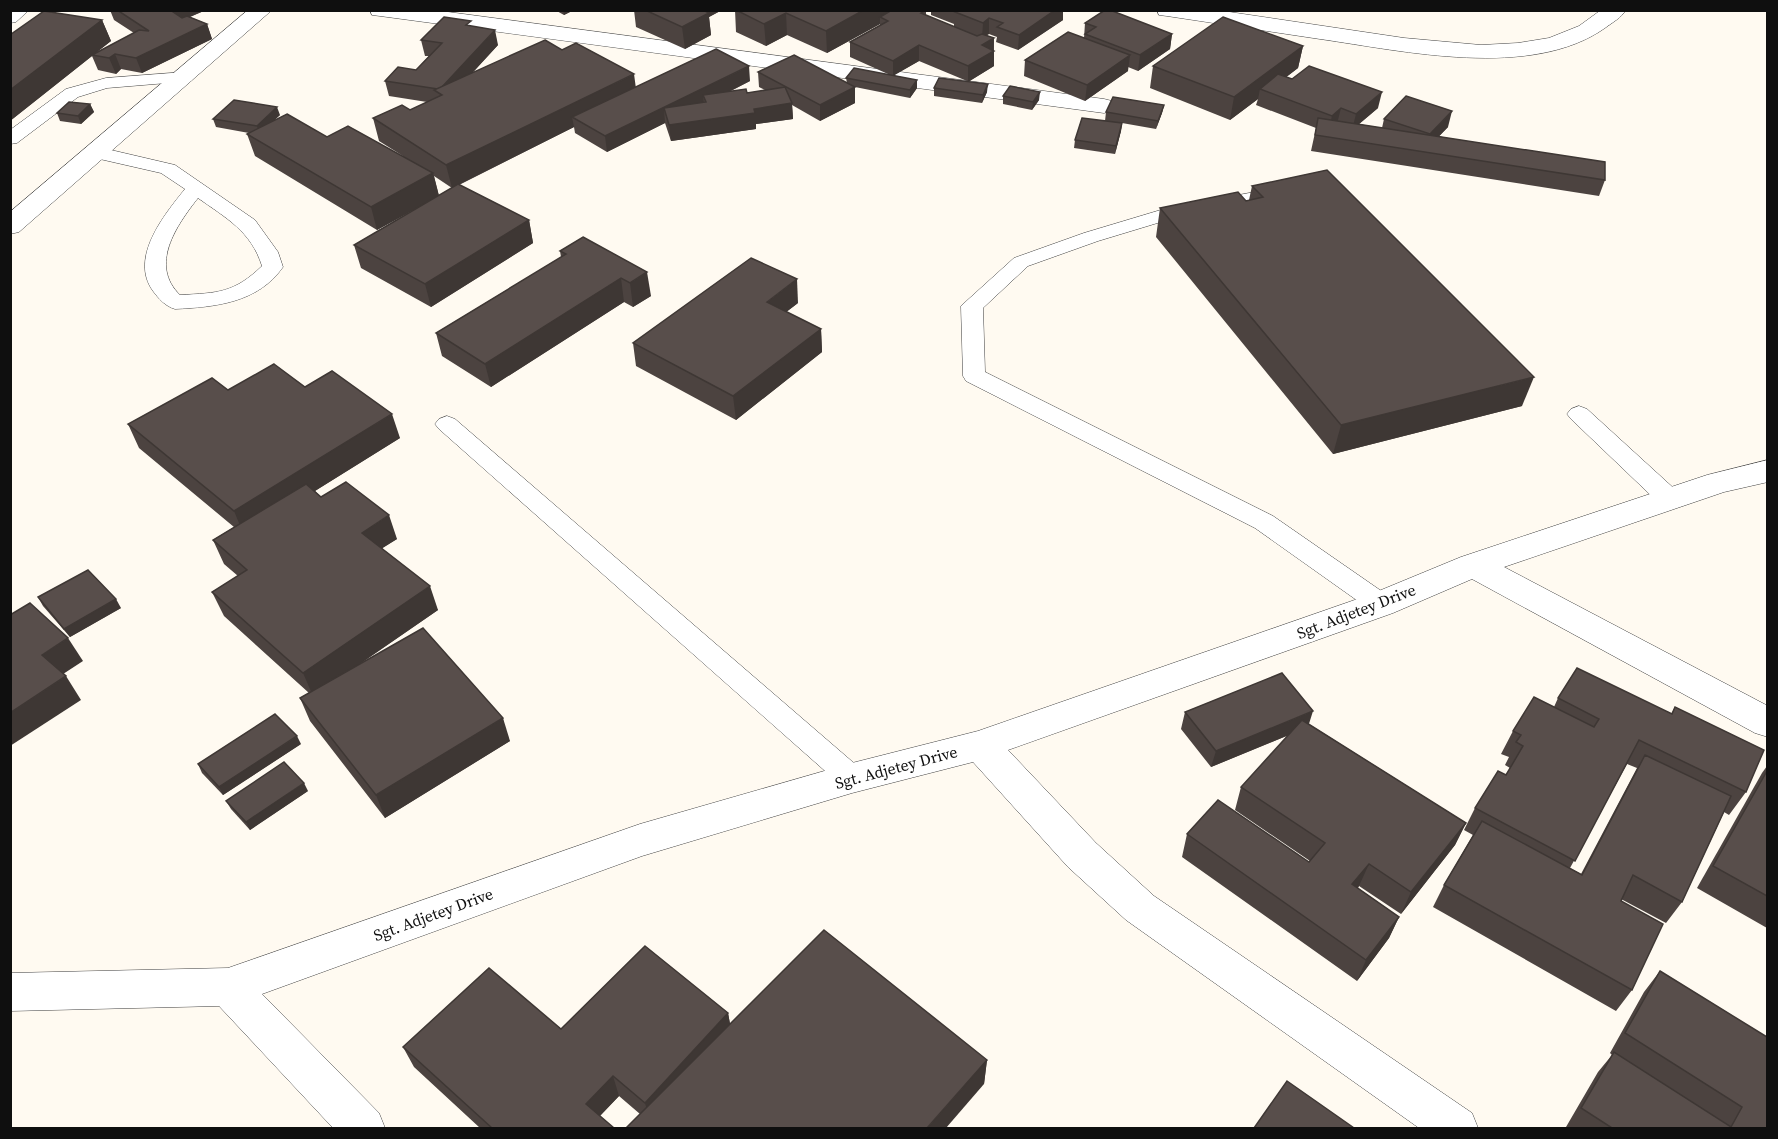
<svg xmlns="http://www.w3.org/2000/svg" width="1778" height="1139" font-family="'Source Serif 4',serif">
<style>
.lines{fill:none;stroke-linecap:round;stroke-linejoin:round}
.service-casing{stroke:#424242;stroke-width:1}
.minor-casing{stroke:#424242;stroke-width:1}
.service{fill:#fff;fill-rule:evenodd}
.minor{fill:#fff;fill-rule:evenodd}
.wall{fill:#4c4340;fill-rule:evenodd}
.shaded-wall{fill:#3e3734}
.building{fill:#584e4b;stroke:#3e3734;stroke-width:1.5}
.labels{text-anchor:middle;stroke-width:6;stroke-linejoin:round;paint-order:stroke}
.street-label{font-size:16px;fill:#0f0f0f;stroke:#fff}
</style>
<rect width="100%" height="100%" fill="#fffaf1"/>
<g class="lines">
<g class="service-casing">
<g id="service">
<path d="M10,10H29L16,22L10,23Z"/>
<path d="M185,72L191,73L194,77L191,81L107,88L78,97L17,143L10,144V130L66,89L106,78Z"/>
<path d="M98,147L175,165L255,220L278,252L283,267C258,303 215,307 175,309C165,306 159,299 153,291C129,258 164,215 185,189L161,173L91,157L89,153L91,149ZM198,198C226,218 251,231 262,266C234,293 218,293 180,295C149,265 176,226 198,198Z"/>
<path d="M1282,187L1289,189L1292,193L1289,197L1174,218L1098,241L1028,266L983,308L985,372L1273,516L1390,597L1394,604L1390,611L1381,614L1372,611L1255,528L966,381L963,376L961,306L1014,258L1084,233L1164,209Z"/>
<path d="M1579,406L1587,409L1679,493L1682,499L1679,505L1670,508L1661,505L1571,419L1567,414L1571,409Z"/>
<path d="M447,416L455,419L862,770L866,778L862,786L852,790L842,786L439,429L435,424L439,419Z"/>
</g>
</g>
<g class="minor-casing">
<g id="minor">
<path d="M248,10H272L19,232L10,234V212Z"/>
<path d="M370,10H433L1104,99L1112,101L1116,106L1112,111L1104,113L380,16L372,15Z"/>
<path d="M1157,10H1216L1404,38L1481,45L1518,43L1549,38L1579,26L1601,10H1626C1621,18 1613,22 1605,28C1531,80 1404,51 1320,39C1269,31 1218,24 1167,16L1159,15Z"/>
<path d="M1768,460V482L1724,492L1504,567L1768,706V737L1755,733L1472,579L1393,613L1008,750L1096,843L1154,896L1472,1113L1478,1128H1419L1126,920L1068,867L973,762L852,793L642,856L262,994L379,1113L385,1128H333L219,1006L10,1011V973L228,968L640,824L852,763L978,731L1369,595L1461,557L1707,475Z"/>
</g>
</g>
<use href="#service" class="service"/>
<use href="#minor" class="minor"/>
</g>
<g class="wall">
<path d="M110,10H206L190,17L207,24L212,39L142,73L121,69L116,74L98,70L92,56L10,121V35L102,20L111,41L97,52L134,33L114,20Z"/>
<path d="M555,10H574L564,15Z"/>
<path d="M634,10H722L709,17L711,35L685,49L636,27Z"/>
<path d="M735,10H926V15L954,27V24L931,15V10H1063V20L1018,50L996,42L997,37L989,34L986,35L994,38V66L968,82L987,92L982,103L934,96V88L967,81L919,61L894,75L917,88L910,98L855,87V103L820,121L792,105L793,119L756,124V129L671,141L665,123L607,152L575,133L574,127L459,185L529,220L533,243L431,307L361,268L354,245L426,203L377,230L255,156L247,134L249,133L216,127L213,119L280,115L274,120L327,137L403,156L379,141L373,118L410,110L427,102L389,96L385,81L416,70L429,56H425L421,40L472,26L498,45L472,73L635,87L750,81L731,91L747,93L765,90L759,87L758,72L847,83L846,78L888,74L850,57V42L880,25V24L827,53L787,35L766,46L736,32ZM434,176L452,188L439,196Z"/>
<path d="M1085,23L1172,34L1170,49L1138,71L1128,67V71L1085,101L1024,76L1025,60L1084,38Z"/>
<path d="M1303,46L1298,68L1286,77L1378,108L1359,124L1382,128L1384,119L1448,127L1439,136L1605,180L1599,196L1311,151L1316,128L1256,105L1258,99L1230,120L1150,88L1153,66Z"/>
<path d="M1003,96L1039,100L1032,110L1003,104Z"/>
<path d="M90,104L94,112L81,124L60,121L57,113Z"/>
<path d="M1164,105L1162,113L1156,129L1122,123L1121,131L1115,154L1074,148L1075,140L1105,121L1106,112Z"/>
<path d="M1252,186L1522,406L1333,454L1156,237L1160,208L1249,200Z"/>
<path d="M583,237L651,296L633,307L624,302L491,387L442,356L436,333L561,257L560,251Z"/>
<path d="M798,303L786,312L821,329L822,352L736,420L636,366L633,343Z"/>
<path d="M305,387L400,438L315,491L321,497L397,539L382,548L438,610L357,666L510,741L385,818L310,721L300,698L309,693L224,616L212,592L238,576L224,564L213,540L234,527L139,448L128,424L228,390Z"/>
<path d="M38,597L121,608L70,637L43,606Z"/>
<path d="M1558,698L1671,714L1675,707L1746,792L1729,815L1724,812L1682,902L1666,923L1621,899V901L1632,990L1616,1011L1433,907L1444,885L1473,835L1464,830L1475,808L1506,775L1510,768L1505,765L1509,757L1501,754L1513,731L1554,707ZM1627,764L1637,768L1581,874L1570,868Z"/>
<path d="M1185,712L1309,724L1466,823L1455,845L1401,914L1359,886L1358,888L1399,917L1389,938L1357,981L1182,857L1187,834L1309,862L1310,861L1235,810L1241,787L1289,735L1211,767L1181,729Z"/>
<path d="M301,744L223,795L202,773L198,764Z"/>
<path d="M1767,766V928L1697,888L1762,773Z"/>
<path d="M308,791L250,830L231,809L226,801Z"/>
<path d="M1660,971L1767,1128H1568L1566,1127L1598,1072L1612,1055L1610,1053L1644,992Z"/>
<path d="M728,1013L730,1024L987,1060L984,1084L640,1114L619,1096L600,1116L614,1128H480L414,1067L403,1047L561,1029Z"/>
</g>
<g class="shaded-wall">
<path d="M170,10H206L175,23Z"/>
<path d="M563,10H574L564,15Z"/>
<path d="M690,10H722L709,17L711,35L685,49L682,27Z"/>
<path d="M864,10H897L880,17V24L827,53L826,31Z"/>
<path d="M1055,10H1063V20L1018,50L1019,35Z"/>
<path d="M786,13L787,35L766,46L764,24Z"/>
<path d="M989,18V34L982,38L983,23Z"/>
<path d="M102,20L111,41L93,55H92V56L10,121V90Z"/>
<path d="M207,24L212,39L142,73L136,58Z"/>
<path d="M495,30L498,45L444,104L440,89Z"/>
<path d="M1172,34L1170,49L1138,71L1140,55Z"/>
<path d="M994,38L993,52L994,51V66L968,82V66L982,45Z"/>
<path d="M919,45V61L893,76V61Z"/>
<path d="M1303,46L1298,68L1267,92L1260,89L1258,99L1230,120L1234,97Z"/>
<path d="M115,54L121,69L116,74L109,58Z"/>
<path d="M1130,55L1128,71L1085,101L1087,85Z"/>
<path d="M749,66L750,81L706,103L703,95L704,104L664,108L665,123L607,152L605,136Z"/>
<path d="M634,74L637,96L572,117L574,127L452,188L446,165Z"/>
<path d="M917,80V88L910,98V90Z"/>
<path d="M988,84L987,92L982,103L983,95Z"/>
<path d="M855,87V103L820,121V105Z"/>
<path d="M1040,92L1039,100L1032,110L1033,102Z"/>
<path d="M1382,92L1378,108L1352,130L1356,114Z"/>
<path d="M792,103L793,119L756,124V129L671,141L669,125L754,109Z"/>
<path d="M90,104L94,112L81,124L78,116Z"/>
<path d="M1164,105L1162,113L1156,129L1158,121Z"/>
<path d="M277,107L280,115L259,135L257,126Z"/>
<path d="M1341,108L1337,124L1328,132L1332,116Z"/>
<path d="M1452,111L1448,127L1426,150L1430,134Z"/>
<path d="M1122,123L1121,131L1115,154L1116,146Z"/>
<path d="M433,173L439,196L377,230L371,207Z"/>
<path d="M529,220L533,243L431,307L425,284Z"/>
<path d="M647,272L651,296L633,307L630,283Z"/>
<path d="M621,278L624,302L491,387L485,364Z"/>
<path d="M797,279L798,303L768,326L767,302Z"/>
<path d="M821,329L822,352L736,420L733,396Z"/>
<path d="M1534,377L1522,406L1333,454L1341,425Z"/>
<path d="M392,414L400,438L244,535L234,511Z"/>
<path d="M389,515L397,539L370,556L362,533Z"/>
<path d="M430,586L438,610L313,696L303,673Z"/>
<path d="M116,599L121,608L70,637L64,629Z"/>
<path d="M68,638L83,661L57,678L42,655Z"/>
<path d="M66,676L81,700L10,746V713Z"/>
<path d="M1313,711L1308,727L1211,767L1216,751Z"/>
<path d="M503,718L510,741L385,818L376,795Z"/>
<path d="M297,736L301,744L223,795L219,787Z"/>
<path d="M304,783L308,791L250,830L246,822Z"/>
<path d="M1466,823L1455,845L1401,914L1411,892Z"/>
<path d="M1369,864L1359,886L1342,906L1352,884Z"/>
<path d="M1399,917L1389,938L1357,981L1366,960Z"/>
<path d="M728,1013L732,1034L650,1122L645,1103Z"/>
<path d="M987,1060L984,1084L946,1128H927Z"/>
<path d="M613,1076L619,1096L593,1123L586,1104Z"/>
</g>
<g class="building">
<path d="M117,10H170L182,18L187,16L207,24L136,58L115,54L109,58L92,55L139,30L149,31Z"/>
<path d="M645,10H703L709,13L682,27Z"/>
<path d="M736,10H864L826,31L786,13L764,24Z"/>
<path d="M892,10H926L921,13L977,36L982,34L994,38L982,45L994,51L968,66L919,45L893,61L850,42L888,21L880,17Z"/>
<path d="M958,10H1055L1019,35L997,27L1003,23L989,18L983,23L955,12Z"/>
<path d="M1105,10H1110L1172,34L1140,55L1085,34L1096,27L1085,23Z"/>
<path d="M44,11L102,20L10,90V35Z"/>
<path d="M444,17L471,21L466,25L495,30L441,88L438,89L385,81L398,67L416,70L442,43L421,40Z"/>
<path d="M1223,17L1303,46L1234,97L1153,66Z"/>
<path d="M1068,32L1130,55L1087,85L1025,60Z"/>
<path d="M545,40L562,50L576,43L634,74L446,165L373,118L402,105L410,110L442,95L434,90Z"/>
<path d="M716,49L749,66L605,136L572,117Z"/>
<path d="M794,55L855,87L820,105L758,72Z"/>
<path d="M1309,66L1382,92L1356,114L1341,108L1332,116L1260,89L1278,74L1292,79Z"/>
<path d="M854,68L917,80L910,90L846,78Z"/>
<path d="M939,78L988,84L983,95L934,88Z"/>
<path d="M1010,86L1040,92L1033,102L1003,96Z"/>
<path d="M785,87L792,103L754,109L755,113L669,125L664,108L706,102L703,95L746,89L747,93Z"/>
<path d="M1406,96L1452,111L1430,134L1384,119Z"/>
<path d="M1113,97L1164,105L1158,121L1106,112Z"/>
<path d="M234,100L277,107L257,126L213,119Z"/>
<path d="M69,102L90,104L78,116L57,113Z"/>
<path d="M287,114L327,137L348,126L433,173L371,207L247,134Z"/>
<path d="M1082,118L1122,123L1116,146L1075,140Z"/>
<path d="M1318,118L1605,162V180L1315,135Z"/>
<path d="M1327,170L1534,377L1341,425L1160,208L1238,192L1246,201L1263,197L1252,186Z"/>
<path d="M458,184L529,220L425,284L354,245Z"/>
<path d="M583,237L647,272L630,283L621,278L485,364L436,333L566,254L560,251Z"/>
<path d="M751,258L797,279L767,302L821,329L733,396L633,343Z"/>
<path d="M274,364L305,387L332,371L392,414L234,511L128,424L212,378L228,390Z"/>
<path d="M346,482L389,515L362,533L430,586L303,673L212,592L247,570L213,540L306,484L321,497Z"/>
<path d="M88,570L116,599L64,629L38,597Z"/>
<path d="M30,603L68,638L42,655L66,676L10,713V615Z"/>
<path d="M423,628L503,718L376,795L300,698Z"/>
<path d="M1577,668L1672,714L1675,707L1764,750L1746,792L1639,740L1575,861L1475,808L1498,771L1506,775L1523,746L1516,742L1521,735L1513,731L1534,697L1594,727L1599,719L1558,698Z"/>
<path d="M1282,673L1313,711L1216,751L1185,712Z"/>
<path d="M275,714L297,736L219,787L198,764Z"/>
<path d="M1302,720L1466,823L1411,892L1369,864L1352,884L1399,917L1366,960L1187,834L1218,800L1309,862L1325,843L1241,787Z"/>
<path d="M1645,755L1731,796L1682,902L1633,875L1621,901L1663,924L1632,990L1444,885L1482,821L1582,875Z"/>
<path d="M284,762L304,783L246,822L226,801Z"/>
<path d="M1767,771V896L1713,866Z"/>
<path d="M824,930L987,1060L927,1128H626Z"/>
<path d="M645,946L728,1013L645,1103L613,1076L586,1104L614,1128H492L403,1047L489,968L561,1029Z"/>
<path d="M1660,971L1767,1037V1128H1612L1581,1108L1614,1052L1731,1127L1742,1107L1625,1033Z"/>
<path d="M1287,1081L1354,1128H1254Z"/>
</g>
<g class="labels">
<g class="street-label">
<text transform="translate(1356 611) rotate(-21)" y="6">Sgt. Adjetey Drive</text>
<text transform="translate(896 767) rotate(-15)" y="6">Sgt. Adjetey Drive</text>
<text transform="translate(433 914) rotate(-20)" y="6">Sgt. Adjetey Drive</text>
</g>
</g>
<rect width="1778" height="1139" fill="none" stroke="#0f0f0f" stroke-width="24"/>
</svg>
